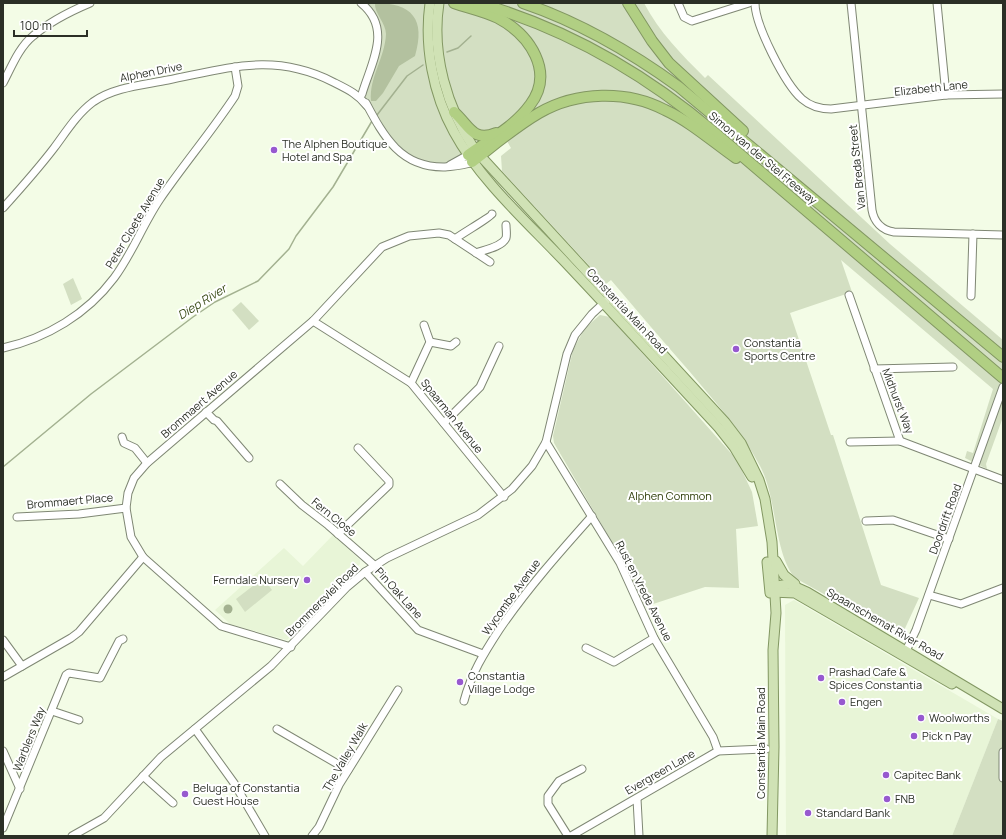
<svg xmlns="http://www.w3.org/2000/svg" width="1006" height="839" font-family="Manrope,sans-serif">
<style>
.built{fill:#e8f5d7}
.green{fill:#d3dfc2}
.forest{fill:#b3c19f}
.water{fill:#a3b190}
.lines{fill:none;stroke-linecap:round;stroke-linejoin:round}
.stream{stroke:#a3b190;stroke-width:1.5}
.minor-casing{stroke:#7f8774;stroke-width:9}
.major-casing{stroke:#829762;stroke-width:11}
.highway-casing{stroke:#829762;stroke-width:12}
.minor{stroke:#fff;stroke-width:7}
.major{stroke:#d0e2b5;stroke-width:9}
.highway{stroke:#b1cf83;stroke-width:10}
.poi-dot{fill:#9759cf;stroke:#fff;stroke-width:1.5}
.labels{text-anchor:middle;stroke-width:4;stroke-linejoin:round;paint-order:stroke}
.street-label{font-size:11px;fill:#2b2f26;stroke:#fff}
.poi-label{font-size:11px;fill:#2b2f26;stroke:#fff;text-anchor:start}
.park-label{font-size:11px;fill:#2a3a04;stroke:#fff}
.water-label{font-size:12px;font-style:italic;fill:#3c4d1a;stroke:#fff}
</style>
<rect width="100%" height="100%" fill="#f3fce6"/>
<g class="built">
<path d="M333,535L360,560V564L287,640L230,624L215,610L284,548L303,566Z"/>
<path d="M794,600L998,719L952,836H786L785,605Z"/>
</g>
<g class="green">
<path d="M361,3H644C659,32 682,55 705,78L708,75L890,244L1003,340V417L986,464L987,469L963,457L965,458L967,451L973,453L993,389L841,260L852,292L790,313L831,435H833L881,585L919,598L901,637L795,578C773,551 778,500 760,466C742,431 715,402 690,372C663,341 637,311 611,280L606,284L502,171L501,156L511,148L501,131L482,136L455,112L447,117L465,151L461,159L437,167L399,151L362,94L377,30Z"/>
<path d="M73,278L82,299L71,305L63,284Z"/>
<path d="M241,302L259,321L249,330L232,310Z"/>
<path d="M600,315L610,317L737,460L752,492L758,526L736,529L739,588L705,587L644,607L623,561L554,443L553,436L573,350L585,328Z"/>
<path d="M263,578L272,590L245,612L236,599Z"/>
<path d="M998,719L1003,721V836H952Z"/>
</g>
<path class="forest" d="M375,3C412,3 426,19 415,56L399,66L383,93L376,101H371C369,77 385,58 386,34C386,23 374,13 375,3Z"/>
<circle class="water" cx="228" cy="609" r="4.5"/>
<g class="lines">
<g class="stream">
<path d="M447,52L458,48L471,36"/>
<path d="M377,115L407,76L423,65"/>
<path d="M3,467L91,394L193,317L215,302L258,281L289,249L296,236L333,187L372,121"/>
</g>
<g class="minor-casing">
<g id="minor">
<path d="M361,3C393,29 371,63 362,94"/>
<path d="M678,3L684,17L692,21L749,3"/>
<path d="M755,3C755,25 785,84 802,99C810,106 820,109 831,109L946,95L1003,94"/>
<path d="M851,3L872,210C874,222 882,230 894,232L1003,235"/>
<path d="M937,3L946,95"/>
<path d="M3,83C11,68 19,47 33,36C49,22 71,11 90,3"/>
<path d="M366,103C384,137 401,168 445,167C455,166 463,166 472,162"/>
<path d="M450,165L468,155"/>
<path d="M3,208C21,188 38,169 54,148C66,132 77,114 93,102C114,87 144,85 168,80C229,68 274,52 333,82C347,89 358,94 367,106"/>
<path d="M455,239C461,234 491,217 492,214"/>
<path d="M476,253C484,250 502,247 506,238C507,235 506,229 506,225"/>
<path d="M849,295L900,441L1003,480"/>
<path d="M971,296L973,234"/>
<path d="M313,321L411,383L504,497"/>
<path d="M430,342L451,346L456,342"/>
<path d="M3,348C47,338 87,314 114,278C132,254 143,224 160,199C184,164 212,131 235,96L238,86L235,67"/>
<path d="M874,369L953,367"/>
<path d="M411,383L430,342L424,325"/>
<path d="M206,412L214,420L217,421L249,458"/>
<path d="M444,423L480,387L499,346"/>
<path d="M122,437L124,443L135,448L147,463"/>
<path d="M546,442L620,563L654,638L713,737L718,751"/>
<path d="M850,442L900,441"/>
<path d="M280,484L302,505L328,525L374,565"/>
<path d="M17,517L79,514L126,508"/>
<path d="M866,521L893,520L949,539"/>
<path d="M338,534L389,485V481L358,448"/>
<path d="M365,572L418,630L483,654"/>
<path d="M929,595L961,604L1003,588"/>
<path d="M3,640L22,666"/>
<path d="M291,647L221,626L143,557L131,537L126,508L128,493L134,478L147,463L313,321L382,247L409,236L439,233L449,235L490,262"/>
<path d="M586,648L614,662L654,638"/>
<path d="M904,655L916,630L1003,387"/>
<path d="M3,677L71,638L79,632L143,557"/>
<path d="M464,701C471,674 484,653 499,630C527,589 559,553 592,516"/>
<path d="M52,711L79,720"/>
<path d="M195,729L234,783L265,836"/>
<path d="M277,729L348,770"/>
<path d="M3,751L20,789"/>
<path d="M1003,752V778"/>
<path d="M143,776L173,803"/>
<path d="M637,799L639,836"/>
<path d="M3,828L66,675L69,673L100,678L119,641L123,639"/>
<path d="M72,836L104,818L161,757L271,666L347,587L365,572L387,558L478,515L512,489L532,466L546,442L567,354L575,335L592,314L607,300"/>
<path d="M312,836L319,827L339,785L398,690"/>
<path d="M568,836L548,804V796L559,781L582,769"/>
<path d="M571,836L718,751L766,749"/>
</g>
</g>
<g class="major-casing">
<g id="major">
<path d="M430,3C424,46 433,94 454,132C480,180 526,221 564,261C616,316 667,372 719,428L734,447L752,477"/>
<path d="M439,3C431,54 447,108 475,150L725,422L741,443L759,480L765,499L772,542L776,613L773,650L774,747L772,836"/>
<path d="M776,561L784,575L795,584"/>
<path d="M767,562L770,593"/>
<path d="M771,587L789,584L807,592L1003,709"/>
<path d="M771,592L795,593L952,684"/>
</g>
</g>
<g class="highway-casing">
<g id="highway">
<path d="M454,3C468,8 484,11 498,18C530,35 555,72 530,105C515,126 489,140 468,155"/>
<path d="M478,3C566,28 644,73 714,132L1003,378"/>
<path d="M523,3C579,22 631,52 679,87L1003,357"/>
<path d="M628,3L652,41L669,63L743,131"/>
<path d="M454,112C469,125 473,143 496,133"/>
<path d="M472,162C494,145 515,127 539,113C577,91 627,90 665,110C691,122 713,142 736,158"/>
</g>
</g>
<use href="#minor" class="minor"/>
<use href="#major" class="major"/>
<use href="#highway" class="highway"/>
</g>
<g class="poi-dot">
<circle cx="274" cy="150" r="4"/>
<circle cx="736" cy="349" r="4"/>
<circle cx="307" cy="580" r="4"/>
<circle cx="821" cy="678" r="4"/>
<circle cx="460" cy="682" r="4"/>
<circle cx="842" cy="702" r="4"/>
<circle cx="921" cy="718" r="4"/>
<circle cx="914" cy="736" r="4"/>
<circle cx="886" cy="775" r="4"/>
<circle cx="185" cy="794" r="4"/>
<circle cx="887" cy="799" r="4"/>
<circle cx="808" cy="813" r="4"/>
</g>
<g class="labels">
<g class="street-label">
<text transform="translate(151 72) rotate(-11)" y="4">Alphen Drive</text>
<text transform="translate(931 88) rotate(-6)" y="4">Elizabeth Lane</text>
<text transform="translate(763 158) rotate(40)" y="4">Simon van der Stel Freeway</text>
<text transform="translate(857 167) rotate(-96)" y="4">Van Breda Street</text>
<text transform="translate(135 223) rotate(-59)" y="4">Peter Cloete Avenue</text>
<text transform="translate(627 311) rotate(47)" y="4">Constantia Main Road</text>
<text transform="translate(898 401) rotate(69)" y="4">Midhurst Way</text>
<text transform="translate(199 404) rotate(-41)" y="4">Brommaert Avenue</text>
<text transform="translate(452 416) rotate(51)" y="4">Spaarman Avenue</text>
<text transform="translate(70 501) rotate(-5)" y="4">Brommaert Place</text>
<text transform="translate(334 517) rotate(39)" y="4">Fern Close</text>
<text transform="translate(945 519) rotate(-70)" y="4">Doordrift Road</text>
<text transform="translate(644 591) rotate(63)" y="4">Rust en Vrede Avenue</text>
<text transform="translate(399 593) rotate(48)" y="4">Pin Oak Lane</text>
<text transform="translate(511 597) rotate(-54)" y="4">Wycombe Avenue</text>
<text transform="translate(322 600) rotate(-45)" y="4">Brommersvlei Road</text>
<text transform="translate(885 624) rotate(30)" y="4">Spaanschemat River Road</text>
<text transform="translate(29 739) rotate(-68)" y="4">Warblers Way</text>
<text transform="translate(761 743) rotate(-90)" y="4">Constantia Main Road</text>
<text transform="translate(345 757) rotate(-60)" y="4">The Valley Walk</text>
<text transform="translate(660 772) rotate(-30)" y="4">Evergreen Lane</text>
</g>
<g class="poi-label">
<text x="282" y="148">The Alphen Boutique<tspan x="282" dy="13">Hotel and Spa</tspan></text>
<text x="744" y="347">Constantia<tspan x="744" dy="13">Sports Centre</tspan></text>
<text x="299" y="584" text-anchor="end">Ferndale Nursery</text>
<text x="829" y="676">Prashad Cafe &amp;<tspan x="829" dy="13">Spices Constantia</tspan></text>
<text x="468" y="680">Constantia<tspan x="468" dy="13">Village Lodge</tspan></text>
<text x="850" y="706">Engen</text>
<text x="929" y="722">Woolworths</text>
<text x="922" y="740">Pick n Pay</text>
<text x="894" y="779">Capitec Bank</text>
<text x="193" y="792">Beluga of Constantia<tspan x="193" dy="13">Guest House</tspan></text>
<text x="895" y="803">FNB</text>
<text x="816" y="817">Standard Bank</text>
</g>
<g class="park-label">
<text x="670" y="500">Alphen Common</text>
</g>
<g class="water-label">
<text transform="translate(202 302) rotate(-32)" y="4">Diep River</text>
</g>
</g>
<rect width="1006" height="839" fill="none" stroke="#2b2f26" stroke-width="8"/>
<path d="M14 30v6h73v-6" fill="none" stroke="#2b2f26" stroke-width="2"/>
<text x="20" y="30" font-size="12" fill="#2b2f26" stroke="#ffffff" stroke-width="3" paint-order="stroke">100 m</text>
</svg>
